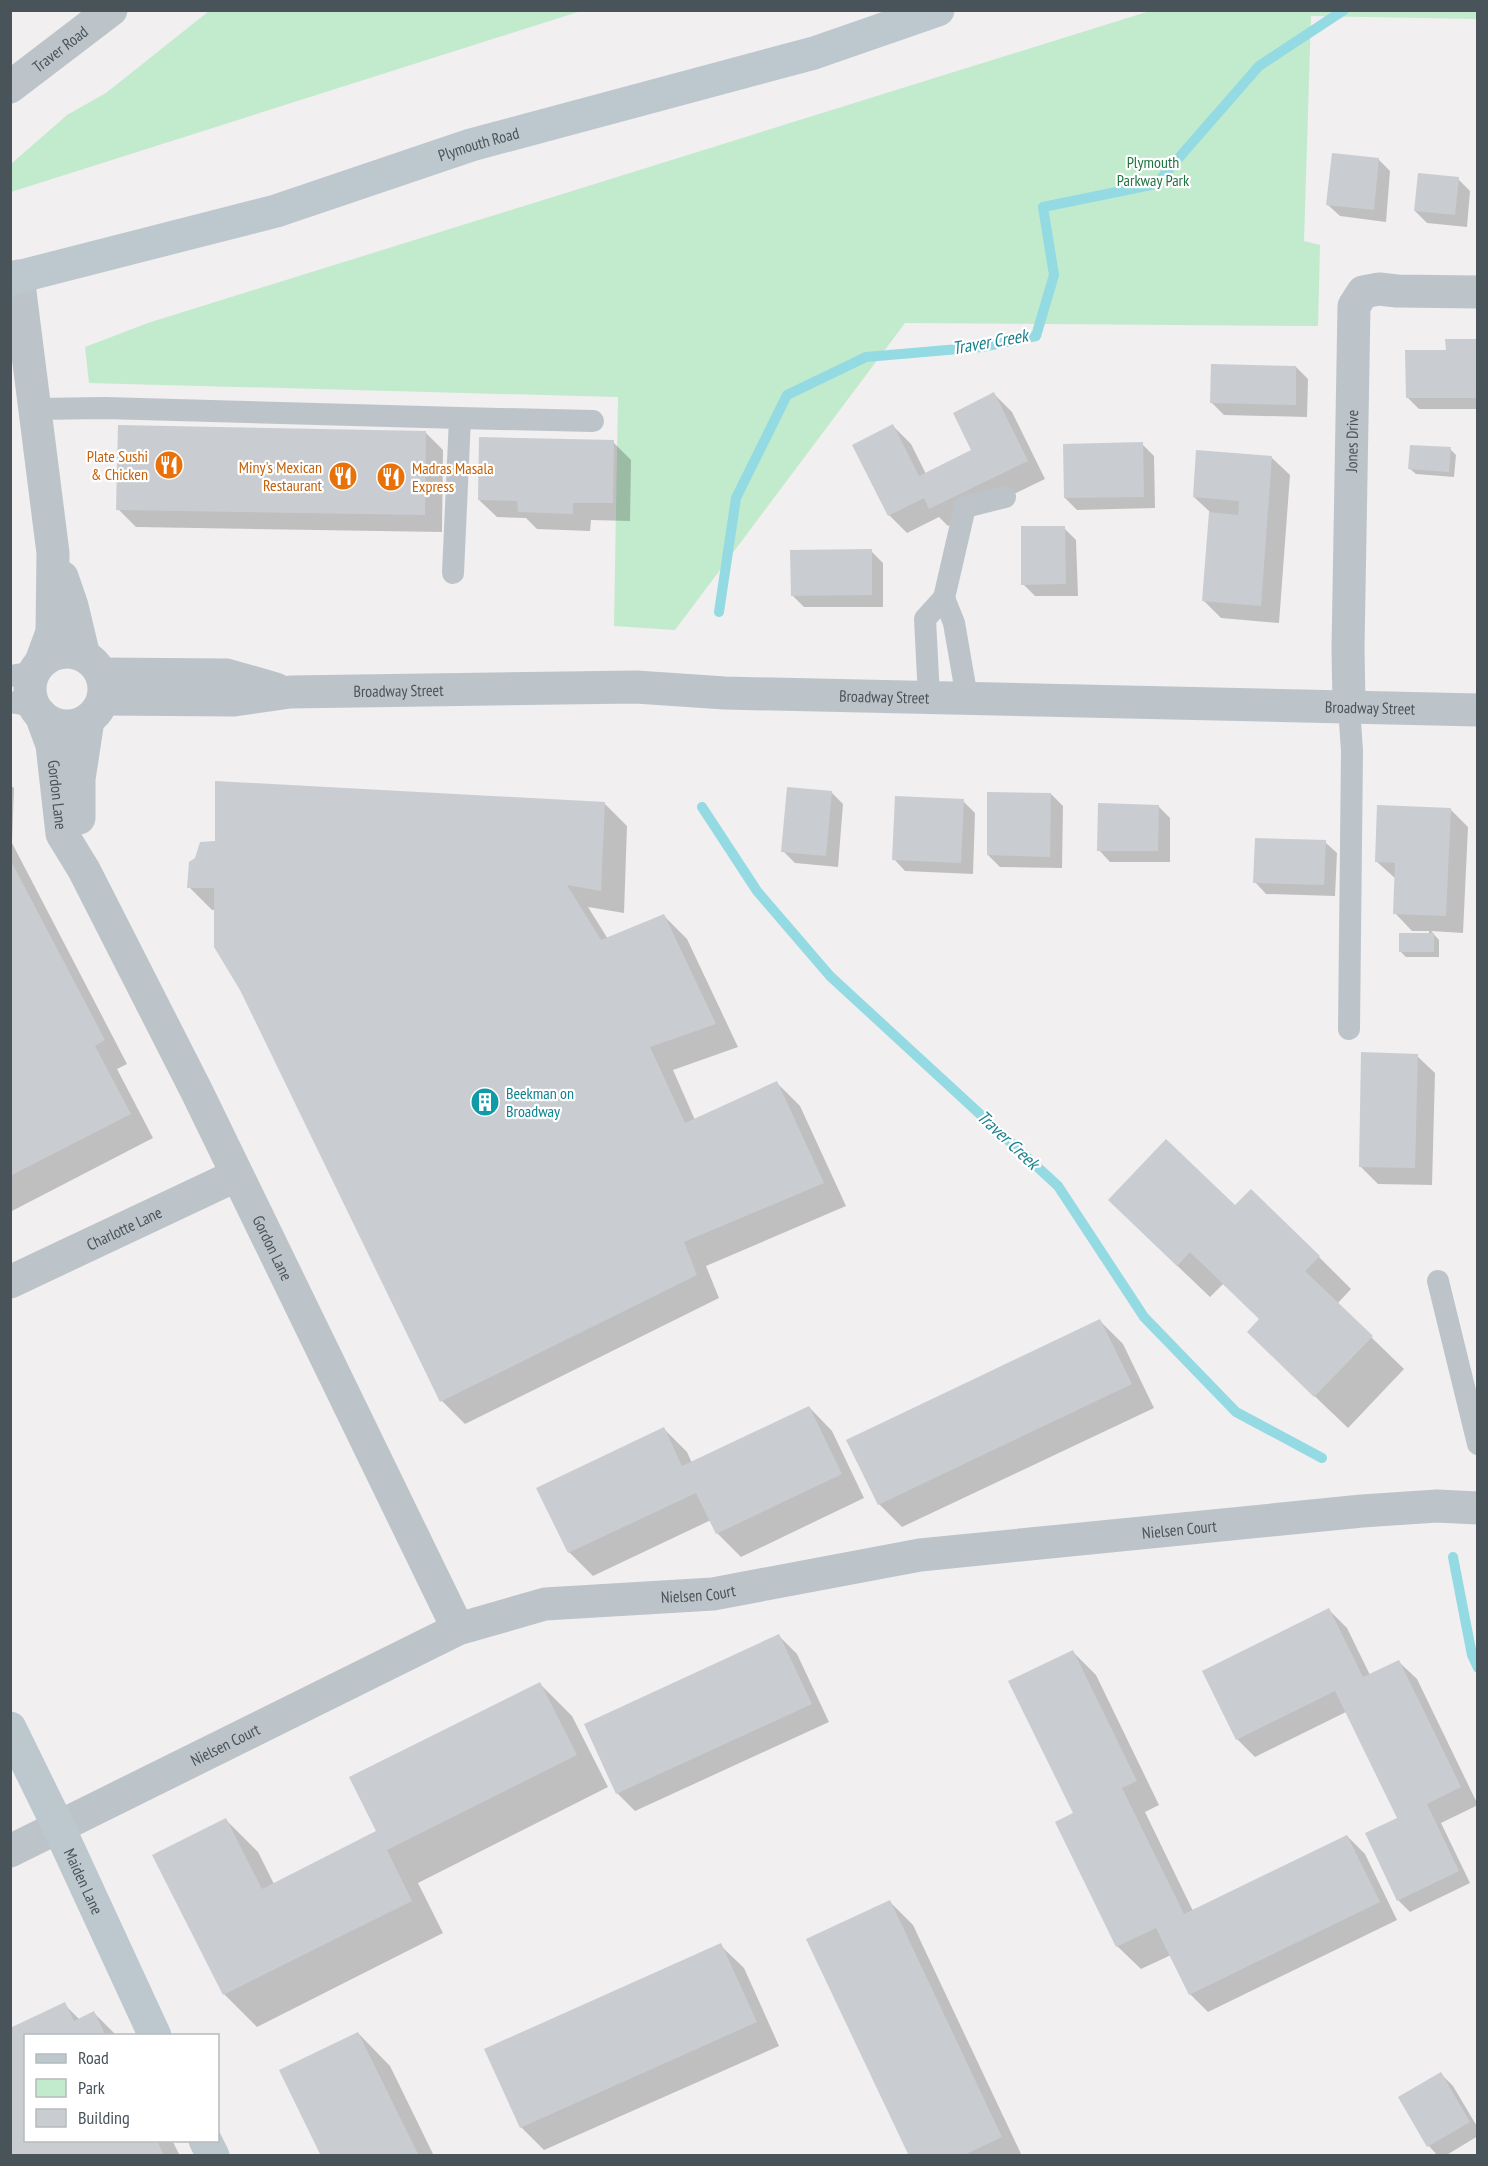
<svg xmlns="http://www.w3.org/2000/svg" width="1488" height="2166" font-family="'PT Sans Narrow',sans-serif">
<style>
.green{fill:#c2eacd}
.shadow{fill:#0003}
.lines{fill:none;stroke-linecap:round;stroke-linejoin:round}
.stream{stroke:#93dae3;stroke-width:10}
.building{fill:#c9ccd1}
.service{stroke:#bcc4ca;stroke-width:22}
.minor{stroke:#bcc4ca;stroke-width:33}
.secondary{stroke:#bcc7ce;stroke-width:33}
.labels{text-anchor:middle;stroke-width:4.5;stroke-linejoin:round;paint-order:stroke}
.street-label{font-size:16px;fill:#49545a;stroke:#fff}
.park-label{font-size:16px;fill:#217442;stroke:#fff}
.food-label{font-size:16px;fill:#c56008;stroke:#fff;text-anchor:end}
.culture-label{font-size:16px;fill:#0d838f;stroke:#fff;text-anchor:start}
.water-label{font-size:18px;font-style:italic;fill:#1a818d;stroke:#fff}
</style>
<rect width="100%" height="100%" fill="#f1efef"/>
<g class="green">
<path d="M1153,10H1477L1478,19L1311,16L1304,241L1320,245L1318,326L905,323L675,630L614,626L618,397L89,383L85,347L148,323Z"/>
<path d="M209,11V10L581,11L11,192V164L67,115L106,93Z"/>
</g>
<g class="shadow">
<path d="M1378,159L1390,171L1386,222L1340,216L1328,205Z"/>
<path d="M1458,179L1470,191L1467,227L1427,223L1415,211Z"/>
<path d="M1478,341V409H1419L1407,397L1447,351Z"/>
<path d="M1296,367L1308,379L1307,417L1224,415L1212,403Z"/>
<path d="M994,394L1012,412L1045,479L948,526L939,517L907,533L889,515L893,426L911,444L926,474L973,451Z"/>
<path d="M426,433L443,450L442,532L136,527L118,509Z"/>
<path d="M613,442L631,460L630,521L591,520L590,531L537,529L526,518L497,517L479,500Z"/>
<path d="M1142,444L1154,456L1155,508L1077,510L1065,498Z"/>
<path d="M1450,449L1456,455L1454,477L1416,474L1410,469Z"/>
<path d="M1272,458L1290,475L1279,623L1221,618L1204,601L1210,512L1194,497Z"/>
<path d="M1064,528L1076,540L1078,596H1035L1023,584Z"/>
<path d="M871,551L883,563V607H804L792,595Z"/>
<path d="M10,785L14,788L12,843L127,1064L117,1069L153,1138L10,1212Z"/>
<path d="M831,792L843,804L838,867L795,863L783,851Z"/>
<path d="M1051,794L1063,806L1062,868L1000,867L988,855Z"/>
<path d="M963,801L975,813L973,874L905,871L894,859Z"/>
<path d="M604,803L627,826L624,913L588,907L608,939L664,916L687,939L738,1047L673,1070L695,1120L777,1083L800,1106L846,1206L706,1266L719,1298L465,1424L442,1401L216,910H212L189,887Z"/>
<path d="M1158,806L1170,818V862H1110L1099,850Z"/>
<path d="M1450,809L1468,827L1463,933L1431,931L1439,940V957H1406L1400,951L1429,934V931H1412L1395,913L1396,879L1376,861Z"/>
<path d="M1325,842L1337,853L1335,896L1266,894L1255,882Z"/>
<path d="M1417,1056L1435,1073L1432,1185L1378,1184L1360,1166Z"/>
<path d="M1235,1207L1319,1257L1351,1289L1337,1304L1404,1369L1348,1428L1281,1364L1260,1319L1223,1284L1210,1297L1142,1232Z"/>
<path d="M1100,1321L1123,1344L1154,1408L902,1527L879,1504Z"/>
<path d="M809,1407L832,1431L864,1498L741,1557L717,1533L711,1520L593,1576L569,1552L538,1488L664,1429L687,1452L692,1463Z"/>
<path d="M1329,1610L1347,1628L1370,1675L1399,1662L1417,1679L1478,1805L1441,1823L1470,1883L1410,1912L1398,1900L1400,1819L1346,1712L1255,1757L1237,1739Z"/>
<path d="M779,1636L797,1654L829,1722L635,1811L618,1794L586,1725Z"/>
<path d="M1073,1652L1096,1675L1159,1805L1145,1812L1193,1911L1347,1836L1365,1854L1397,1920L1208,2012L1190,1994L1171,1955L1141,1969L1117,1946L1075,1814Z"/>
<path d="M539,1683L572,1716L608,1787L418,1883L443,1933L257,2027L224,1994L226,1820L258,1852L274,1884L378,1832Z"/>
<path d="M889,1901L913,1925L1022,2156H911Z"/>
<path d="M720,1945L744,1968L779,2046L544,2150L521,2127Z"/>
<path d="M64,2004L80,2020L94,2013L117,2036H26V2140H172L180,2156H10V2029Z"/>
<path d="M358,2033L390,2066L434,2156H323Z"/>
<path d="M1441,2074L1453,2086L1478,2128V2136L1445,2156H1438L1429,2146L1400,2097Z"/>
</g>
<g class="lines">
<g class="stream">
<path d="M719,612L736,498L787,395L866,357L982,347L1036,336L1054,275L1043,207L1156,184L1259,66L1344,10"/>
<path d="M702,807L757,891L830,976L1058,1186L1144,1317L1236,1412L1322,1458"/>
<path d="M1453,1557L1472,1655L1478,1668"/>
</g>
</g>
<g class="building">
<path d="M1332,153L1379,158L1374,210L1326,205Z"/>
<path d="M1418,173L1459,177L1455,215L1414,211Z"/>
<path d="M1445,339H1478V398H1406L1405,350H1446Z"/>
<path d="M1211,364L1296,366V405L1210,403Z"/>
<path d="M994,392L1028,461L929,509L924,498L888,516L852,445L893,424L919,476L971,450L953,413Z"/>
<path d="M118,425L426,431L425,515L116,510Z"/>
<path d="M479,437L614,440L613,503H573V514L518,512L517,501L478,500Z"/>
<path d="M1143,442L1144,497L1064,498L1063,444Z"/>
<path d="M1410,445L1451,447L1449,472L1408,469Z"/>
<path d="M1196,450L1272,456L1261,606L1202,601L1209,512L1238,515L1239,501L1193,497Z"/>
<path d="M1021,526H1065L1066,584L1021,585Z"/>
<path d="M872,549V595L791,596L790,550Z"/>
<path d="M215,781L605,802L601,891L567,885L601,940L664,914L716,1024L650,1047L685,1123L777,1081L824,1183L684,1242L697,1275L440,1402L240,990L214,947V888H187L189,862L195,858L200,842L215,841Z"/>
<path d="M787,787L832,791L826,856L781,852Z"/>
<path d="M987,792L1051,793L1050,857L987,855Z"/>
<path d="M895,796L964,799L961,863L892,860Z"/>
<path d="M1098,803L1159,805L1158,851H1097Z"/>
<path d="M1377,805L1451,808L1446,916L1393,914L1395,863L1375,862Z"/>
<path d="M1255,838L1326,840L1324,885L1253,883Z"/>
<path d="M10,859L105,1040L95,1046L131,1114L10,1176Z"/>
<rect x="1399" y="933" width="35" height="19"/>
<path d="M1361,1052L1418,1054L1415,1168L1359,1167Z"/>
<path d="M1166,1139L1235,1205L1251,1189L1320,1256L1305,1271L1373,1336L1314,1397L1247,1332L1259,1319L1224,1285L1190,1252L1177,1266L1108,1200Z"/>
<path d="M1100,1319L1132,1384L878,1505L846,1440Z"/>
<path d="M809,1406L842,1474L716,1534L696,1493L568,1553L536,1488L664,1427L682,1466Z"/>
<path d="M1329,1608L1363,1677L1399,1660L1461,1787L1427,1804L1459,1871L1397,1901L1365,1833L1397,1818L1335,1691L1236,1740L1202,1671Z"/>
<path d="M779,1634L812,1704L616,1794L584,1724Z"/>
<path d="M1073,1650L1137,1781L1122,1788L1184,1914L1347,1835L1380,1902L1189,1995L1156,1928L1116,1947L1055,1822L1073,1813L1008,1681Z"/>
<path d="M540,1682L577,1755L387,1850L412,1901L223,1995L152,1855L226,1818L262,1889L376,1831L349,1777Z"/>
<path d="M890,1900L1002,2137L962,2156H909L806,1939Z"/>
<path d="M721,1943L757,2022L520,2128L484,2049Z"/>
<path d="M65,2002L74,2021L94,2011L106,2036H26V2140H157L164,2156H10V2028Z"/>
<path d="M358,2032L419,2156H321L279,2070Z"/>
<path d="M1441,2072L1470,2122L1427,2147L1398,2097Z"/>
</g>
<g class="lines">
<g class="service">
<path d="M35,409L105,408L460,418L453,573"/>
<path d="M460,418L593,421"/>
<path d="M944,598L954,623L967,698"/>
<path d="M10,676L34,672"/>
<path d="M929,697L925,619L944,598L965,507L1005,497"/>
<path d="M10,702L34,706"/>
<path d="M1349,707L1352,751L1349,1029"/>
<path d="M1438,1281L1478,1444"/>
</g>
<g class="minor">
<path id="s1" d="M10,87L111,10"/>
<path d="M18,276L53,553L52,632L41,662"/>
<path d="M62,577L72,606L84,656"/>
<circle cx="67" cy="689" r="37"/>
<path d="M102,674L227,675L276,689"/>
<path id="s2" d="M103,699L234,700L290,692L636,687L725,693L1478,710"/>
<path id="s3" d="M1349,707L1348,648L1354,306L1363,292L1379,289L1397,291L1478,292"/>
<path id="s4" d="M41,715L52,745L62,834L84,870L197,1092L458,1629"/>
<path d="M79,818V779L88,720"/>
<path id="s5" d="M10,1282L237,1175"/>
<path id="s6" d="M10,1851L458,1629L545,1604L713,1594L920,1555L1362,1511L1437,1506L1478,1508"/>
</g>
<g class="secondary">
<path id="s7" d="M10,279L276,211L471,145L814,53L938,10"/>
<path id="s8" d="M10,1728L59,1828L155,2036"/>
<path d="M205,2140L213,2156"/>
</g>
</g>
<defs>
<g id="restaurant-disc" transform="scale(1.5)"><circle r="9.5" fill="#e8710a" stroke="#fff"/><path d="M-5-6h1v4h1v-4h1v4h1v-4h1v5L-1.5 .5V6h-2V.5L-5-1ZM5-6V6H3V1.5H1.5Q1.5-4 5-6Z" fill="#fff"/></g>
<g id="building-disc" transform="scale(1.5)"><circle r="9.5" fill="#0f9aa8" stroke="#fff"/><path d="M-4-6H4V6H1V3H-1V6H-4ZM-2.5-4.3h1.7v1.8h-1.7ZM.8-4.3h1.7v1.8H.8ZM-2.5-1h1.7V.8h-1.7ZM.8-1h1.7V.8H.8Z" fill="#fff"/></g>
</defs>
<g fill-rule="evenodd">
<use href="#restaurant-disc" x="169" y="465"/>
<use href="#restaurant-disc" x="343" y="476"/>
<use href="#restaurant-disc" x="391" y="477"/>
<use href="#building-disc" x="485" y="1102"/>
</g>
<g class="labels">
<g class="street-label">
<text dy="6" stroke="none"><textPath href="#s1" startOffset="63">Traver Road</textPath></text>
<text dy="6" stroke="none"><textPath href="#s7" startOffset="488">Plymouth Road</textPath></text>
<text dy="6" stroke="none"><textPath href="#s3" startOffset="266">Jones Drive</textPath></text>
<text dy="6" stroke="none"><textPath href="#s2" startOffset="296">Broadway Street</textPath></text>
<text dy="6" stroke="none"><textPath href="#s2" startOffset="782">Broadway Street</textPath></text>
<text dy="6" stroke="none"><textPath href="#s2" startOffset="1268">Broadway Street</textPath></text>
<text dy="6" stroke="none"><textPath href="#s4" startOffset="82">Gordon Lane</textPath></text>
<text dy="6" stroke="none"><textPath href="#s5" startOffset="126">Charlotte Lane</textPath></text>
<text dy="6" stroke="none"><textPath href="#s4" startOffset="586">Gordon Lane</textPath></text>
<text dy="6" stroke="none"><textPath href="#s6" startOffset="1230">Nielsen Court</textPath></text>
<text dy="6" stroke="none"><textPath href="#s6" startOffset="744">Nielsen Court</textPath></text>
<text dy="6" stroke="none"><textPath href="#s6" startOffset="240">Nielsen Court</textPath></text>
<text dy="6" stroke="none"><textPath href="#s8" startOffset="170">Maiden Lane</textPath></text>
</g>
<g class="park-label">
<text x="1153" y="168">Plymouth<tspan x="1153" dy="18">Parkway Park</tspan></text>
</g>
<g class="food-label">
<text x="148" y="462">Plate Sushi<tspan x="148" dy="18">&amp; Chicken</tspan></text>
<text x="322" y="473">Miny's Mexican<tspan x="322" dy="18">Restaurant</tspan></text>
<text x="412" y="474" text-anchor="start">Madras Masala<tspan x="412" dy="18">Express</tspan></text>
</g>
<g class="culture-label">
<text x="506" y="1099">Beekman on<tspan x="506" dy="18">Broadway</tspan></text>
</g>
<g class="water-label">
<text transform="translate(990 342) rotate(-10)" y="6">Traver Creek</text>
<text transform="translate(1008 1140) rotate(43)" y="6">Traver Creek</text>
</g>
</g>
<rect width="1488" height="2166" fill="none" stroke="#49545a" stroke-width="24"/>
<rect x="24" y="2034" width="195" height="108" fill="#ffffff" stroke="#b6bbbd" stroke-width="1.5"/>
<rect x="36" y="2054" width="30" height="9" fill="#bcc7ce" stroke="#b6bbbd" stroke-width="1.5"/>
<text x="78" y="2064" font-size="18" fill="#49545a">Road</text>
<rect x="36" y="2079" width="30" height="18" fill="#c2eacd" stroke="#b6bbbd" stroke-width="1.5"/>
<text x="78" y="2094" font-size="18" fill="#49545a">Park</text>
<rect x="36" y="2109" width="30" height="18" fill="#c9ccd1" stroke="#b6bbbd" stroke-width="1.5"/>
<text x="78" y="2124" font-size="18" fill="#49545a">Building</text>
</svg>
